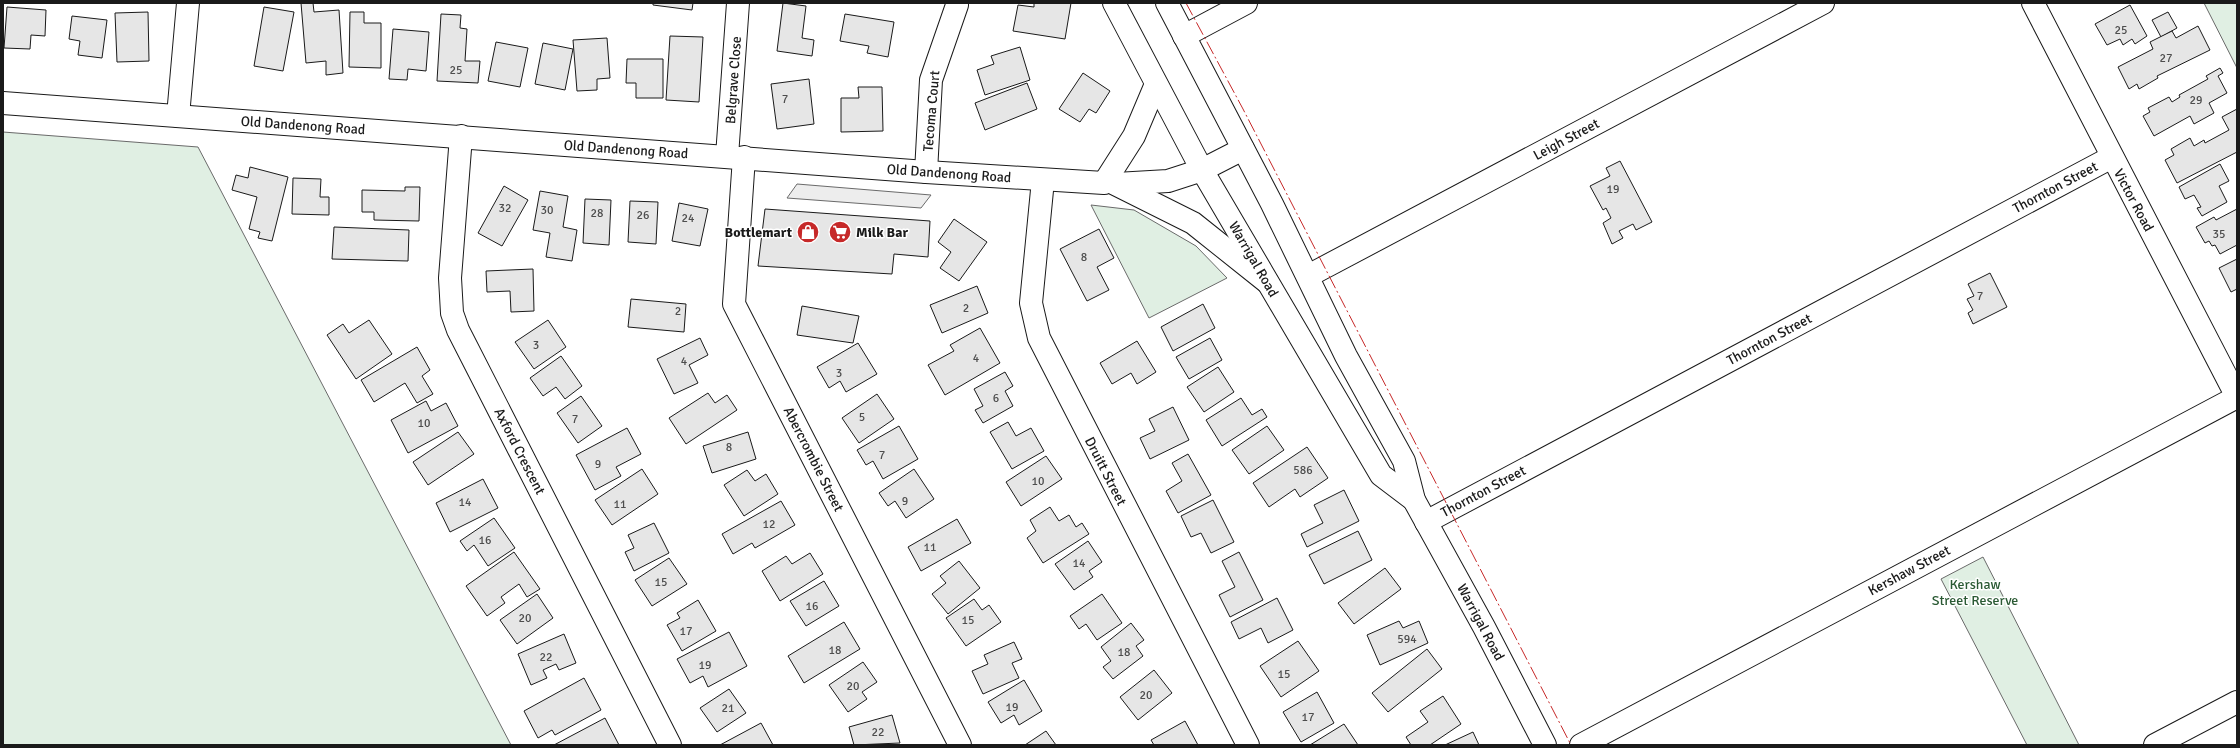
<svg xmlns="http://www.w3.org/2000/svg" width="2240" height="748" font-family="Signika,sans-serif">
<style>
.green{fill:#e0efe3;stroke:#6a6a6a}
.parking{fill:#ededed;stroke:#6a6a6a}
.building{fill:#e6e6e6;stroke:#1a1a1a}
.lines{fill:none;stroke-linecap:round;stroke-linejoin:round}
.minor-casing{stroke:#1a1a1a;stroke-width:24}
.major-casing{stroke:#1a1a1a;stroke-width:24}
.highway-casing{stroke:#1a1a1a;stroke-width:24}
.minor{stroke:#fff;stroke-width:22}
.major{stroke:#fff;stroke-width:22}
.highway{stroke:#fff;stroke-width:22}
.power{stroke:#c62828;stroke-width:1;stroke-dasharray:14 3 2 3;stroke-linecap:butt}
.labels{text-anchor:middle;stroke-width:3;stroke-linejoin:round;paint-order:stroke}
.number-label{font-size:12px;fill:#4d4d4d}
.street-label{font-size:14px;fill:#1a1a1a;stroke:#fff}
.poi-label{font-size:14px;font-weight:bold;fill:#1a1a1a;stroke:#fff;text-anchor:end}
.park-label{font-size:14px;fill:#2b5a34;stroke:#fff}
</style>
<rect width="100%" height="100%" fill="#fff"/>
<g class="green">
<path d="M2204,3H2237V68Z"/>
<path d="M3,132L198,147L511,745H3Z"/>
<path d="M1091,205L1134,210L1196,246L1227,278L1149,318Z"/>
<path d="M1983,557L2079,745H2027L1941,579Z"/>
</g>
<path class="parking" d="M797,184L931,195L921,208L787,198Z"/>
<g class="building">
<path d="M301,3H313L314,12L339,10L343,73L326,75V61L306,63Z"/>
<path d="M653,3H693L692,10L653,5Z"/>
<path d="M783,3L806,6L802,38L814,40L812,56L777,51Z"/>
<path d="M1034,3H1071L1065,39L1013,31L1018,5L1034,7Z"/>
<path d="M2130,5L2147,36L2135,44L2132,39L2123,45L2120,39L2107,45L2095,24Z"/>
<path d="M7,7L46,10L45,36L31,35L30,49L4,48Z"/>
<path d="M264,7L294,12L283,71L254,66Z"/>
<path d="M148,12L149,61L117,62L115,13Z"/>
<path d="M350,12H364V23H381V68L349,67Z"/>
<path d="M2168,12L2177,28L2161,37L2152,20Z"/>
<path d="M441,14L461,15L460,28L467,29L465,61H480L478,83L437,81Z"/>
<path d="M845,14L894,22L888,57L867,53L869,46L840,41Z"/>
<path d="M72,16L107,20L102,58L78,55L80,41L69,39Z"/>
<path d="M2198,26L2210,50L2157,76L2158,78L2139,89L2137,84L2129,89L2118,67L2153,49L2150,42L2172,31L2176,38Z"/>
<path d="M393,29L429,32L426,71L408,69L407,80L389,79Z"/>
<path d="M670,36L703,37L699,102L666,100Z"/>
<path d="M607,38L610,78L597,79V90L577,91L573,40Z"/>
<path d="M496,42L528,48L520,87L488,81Z"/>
<path d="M543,43L573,49L565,90L535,84Z"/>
<path d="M1020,47L1030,80L985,95L977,70L994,64L991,56Z"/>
<path d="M627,59H663V98H636V83H626Z"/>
<path d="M2220,68L2223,73L2218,76L2227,93L2209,103L2214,113L2194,124L2190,116L2154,136L2143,116L2150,112L2148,108L2169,97L2172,102L2180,97L2179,95L2208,79L2206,76Z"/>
<path d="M1083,73L1110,91L1096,113L1089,109L1080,122L1059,109Z"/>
<path d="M809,79L814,124L777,129L771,84Z"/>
<path d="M1027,83L1037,109L985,130L975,103Z"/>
<path d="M858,87H882L883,131L841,132V98H859Z"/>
<path d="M2237,109V152L2177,183L2165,160L2174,155L2171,149L2190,138L2194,146L2204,140L2205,143L2229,130L2222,117Z"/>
<path d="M1620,161L1652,222L1636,230L1633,224L1619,231L1623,238L1612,244L1603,223L1611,218L1606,208L1603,210L1590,186L1610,176L1606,168Z"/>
<path d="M2220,164L2229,181L2219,186L2227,202L2202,216L2197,208L2201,207L2194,195L2185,199L2179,187Z"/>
<path d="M250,167L288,177L272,241L258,238L260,232L249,229L257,197L232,190L236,175L248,178Z"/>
<path d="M293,178L321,179L320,197H329V215L292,214Z"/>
<path d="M504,186L528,200L502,246L478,233Z"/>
<path d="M405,187H420L419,221L374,220V212H362V190L405,191Z"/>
<path d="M540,191L568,196L563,227L577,230L572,261L546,257L550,233L533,230Z"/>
<path d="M585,199L611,200L609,245L583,243Z"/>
<path d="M630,201L658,202L656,244L628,242Z"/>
<path d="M679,203L708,209L700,246L672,241Z"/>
<path d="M765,209L930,221L928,257L894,254L892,274L758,266Z"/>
<path d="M2237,209V245L2220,254L2215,245L2212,246L2209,241L2205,243L2196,227L2214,217L2216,220Z"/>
<path d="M954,219L987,242L959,281L940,268L951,252L938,242Z"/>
<path d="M334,227L409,230L408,261L332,259Z"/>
<path d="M1099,229L1114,258L1097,267L1109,290L1087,301L1060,249Z"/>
<path d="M2237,259V289L2231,292L2219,268Z"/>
<path d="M533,269L534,311L511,312L510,291L487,292L486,271Z"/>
<path d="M1990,273L2007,307L1973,324L1968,313L1973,310L1967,299L1974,296L1968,284Z"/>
<path d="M977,286L988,313L942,333L930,305Z"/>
<path d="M631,299L686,304L684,332L628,327Z"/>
<path d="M1203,304L1215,328L1173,351L1161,327Z"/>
<path d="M802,306L859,316L853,343L797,335Z"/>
<path d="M369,320L392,354L356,379L327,335L343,324L349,333Z"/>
<path d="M548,320L566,347L534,369L515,342Z"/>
<path d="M980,328L1000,363L945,395L928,365L954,351L950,345Z"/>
<path d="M700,338L708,355L689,365L698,383L674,394L657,359Z"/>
<path d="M1210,338L1222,360L1189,379L1176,357Z"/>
<path d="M1137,341L1156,372L1137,384L1131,373L1112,384L1100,363Z"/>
<path d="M858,343L877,374L846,392L840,381L829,388L817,367Z"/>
<path d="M417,347L430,370L422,376L433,394L417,403L405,383L374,402L361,380Z"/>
<path d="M561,356L582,386L565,399L556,387L543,396L530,378Z"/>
<path d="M1218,367L1234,392L1204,412L1187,387Z"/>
<path d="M1005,372L1013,386L1005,391L1013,406L983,423L975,410L983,406L974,389Z"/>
<path d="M708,393L715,403L727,395L737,410L686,444L669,418Z"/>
<path d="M877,394L894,419L859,443L842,418Z"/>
<path d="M581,396L602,426L578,443L557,413Z"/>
<path d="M1241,398L1252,415L1262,409L1267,417L1222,446L1206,420Z"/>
<path d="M426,401L431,411L446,403L458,426L408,453L391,420Z"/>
<path d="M1173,407L1189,440L1150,459L1140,438L1155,431L1149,419Z"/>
<path d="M1008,422L1016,436L1031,428L1044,451L1012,469L990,432Z"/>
<path d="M899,426L918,459L883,479L873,461L866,465L857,450Z"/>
<path d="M1267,426L1284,450L1249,474L1232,450Z"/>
<path d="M627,428L641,454L616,467L621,476L595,490L576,455Z"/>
<path d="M458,432L474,454L428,485L413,462Z"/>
<path d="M748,432L756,459L712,473L703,446Z"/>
<path d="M1307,447L1328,478L1300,497L1295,489L1269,507L1253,483Z"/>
<path d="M1188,454L1211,495L1178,513L1166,491L1182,481L1172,463Z"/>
<path d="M1046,456L1062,479L1021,506L1006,482Z"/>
<path d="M642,469L658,494L612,525L595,500Z"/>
<path d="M914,469L934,499L906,518L895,501L888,506L879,493Z"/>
<path d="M747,470L755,481L766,474L778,494L744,516L724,485Z"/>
<path d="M483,479L498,508L450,532L436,503Z"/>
<path d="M1344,490L1359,521L1307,547L1301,534L1323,523L1314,505Z"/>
<path d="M1213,500L1234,542L1211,553L1201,533L1191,537L1181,516Z"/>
<path d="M781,501L795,525L755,548L752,543L733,554L722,534Z"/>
<path d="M1050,507L1059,521L1069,515L1076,527L1082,523L1089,534L1043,563L1027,538L1036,531L1030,520Z"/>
<path d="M494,518L515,548L488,566L474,545L467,551L460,541Z"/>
<path d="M957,519L971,543L921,571L908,547Z"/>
<path d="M654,523L669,553L634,571L625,552L634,548L628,535Z"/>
<path d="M1358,531L1372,560L1324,584L1309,555Z"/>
<path d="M1088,541L1102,562L1089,571L1093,577L1074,590L1055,564Z"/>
<path d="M514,552L540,589L527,597L519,584L501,597L505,603L487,616L466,586Z"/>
<path d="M1239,552L1263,600L1230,617L1219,595L1235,587L1222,561Z"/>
<path d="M810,553L823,574L780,601L762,571L786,556L792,564Z"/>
<path d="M669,558L687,584L652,606L635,580Z"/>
<path d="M959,561L980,588L948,614L932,594L946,583L940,576Z"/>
<path d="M1385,568L1401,589L1354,624L1338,603Z"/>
<path d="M824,581L839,606L806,626L790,601Z"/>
<path d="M537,594L553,618L517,644L500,620Z"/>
<path d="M1102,594L1122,623L1097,640L1086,624L1079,629L1070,616Z"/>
<path d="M1277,598L1293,630L1268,643L1261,628L1239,639L1231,622Z"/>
<path d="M974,599L982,610L989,605L1001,622L966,646L946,618Z"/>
<path d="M698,600L716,631L682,651L667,625L680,618L677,613Z"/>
<path d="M1399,621L1403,628L1419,621L1428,643L1380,665L1367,635Z"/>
<path d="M844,622L860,649L804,683L788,656Z"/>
<path d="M1131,623L1144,640L1136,646L1143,656L1113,679L1103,667L1111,661L1101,647Z"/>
<path d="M729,632L747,666L708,687L703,676L690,683L677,659Z"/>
<path d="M564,634L576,663L559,670L556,664L543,670L547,678L531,685L518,654Z"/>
<path d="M1298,641L1319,671L1281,697L1260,666Z"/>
<path d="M1014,642L1022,659L1012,663L1019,678L983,694L972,671L988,664L984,655Z"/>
<path d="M1427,649L1442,669L1388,712L1372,693Z"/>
<path d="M863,662L877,682L862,692L867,699L848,712L829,685Z"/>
<path d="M1154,670L1172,693L1138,720L1120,697Z"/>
<path d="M584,678L601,710L555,735L552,730L538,738L524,711Z"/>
<path d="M1024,680L1042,711L1019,725L1014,715L1001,723L988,702Z"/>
<path d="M729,689L746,713L717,732L700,708Z"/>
<path d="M1317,692L1334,723L1301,742L1283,712Z"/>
<path d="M1443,696L1461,724L1430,745H1411L1406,737L1428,722L1420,711Z"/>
<path d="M892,715L900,743L854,745L849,727Z"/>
<path d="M605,718L619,745H554Z"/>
<path d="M1185,721L1198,745H1154L1151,740Z"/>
<path d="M761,723L773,745H720Z"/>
<path d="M1344,724L1358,745H1310Z"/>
<path d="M1046,731L1056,745H1025Z"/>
<path d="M1473,732L1479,745H1445Z"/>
</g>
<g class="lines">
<g class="minor-casing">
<g id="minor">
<path d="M2033,3L2237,397"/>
<path d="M1184,36L1246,3"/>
<path d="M178,116L188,3"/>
<path d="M461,136L450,278L452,313L458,330L670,745"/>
<path d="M727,156L738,3"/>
<path d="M744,157L734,304L960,745"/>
<path d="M926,172L931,80L957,5"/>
<path d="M1043,180L1031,303L1039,338L1248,745"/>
<path d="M1308,276L1823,3"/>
<path d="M1426,522L2112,157"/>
<path d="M1581,745L2237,397"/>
<path d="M2155,745L2237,702"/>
</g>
</g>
<g class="major-casing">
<g id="major">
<path d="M3,103L926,172L1104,183L1134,136L1156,84"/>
<path d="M1115,184L1193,223L1267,282"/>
<path d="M1116,184L1168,181L1202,170L1243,149"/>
</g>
</g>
<g class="highway-casing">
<g id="highway">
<path d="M1114,3L1202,170L1381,475L1414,500"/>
<path d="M1167,3L1272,204L1346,356L1404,461L1414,500L1484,627L1545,745"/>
</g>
</g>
<use href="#minor" class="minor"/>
<use href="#major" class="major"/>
<use href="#highway" class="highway"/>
<path class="power" d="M1186,3L1243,109L1571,745"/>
</g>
<defs>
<g id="shop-disc" transform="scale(1.15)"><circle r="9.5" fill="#c62828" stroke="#fff"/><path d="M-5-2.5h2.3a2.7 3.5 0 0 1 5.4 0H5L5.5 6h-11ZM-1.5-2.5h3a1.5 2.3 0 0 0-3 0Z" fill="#fff"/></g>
<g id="supermarket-disc" transform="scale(1.15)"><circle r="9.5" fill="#c62828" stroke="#fff"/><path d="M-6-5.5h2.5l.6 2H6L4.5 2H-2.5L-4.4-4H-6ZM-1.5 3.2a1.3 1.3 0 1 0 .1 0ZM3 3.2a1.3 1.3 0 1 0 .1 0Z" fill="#fff"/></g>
</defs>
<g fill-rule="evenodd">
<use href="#shop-disc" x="808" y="232"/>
<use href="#supermarket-disc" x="840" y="232"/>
</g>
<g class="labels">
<g class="number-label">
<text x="2121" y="34">25</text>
<text x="2166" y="62">27</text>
<text x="456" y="74">25</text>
<text x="785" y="103">7</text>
<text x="2196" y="104">29</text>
<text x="1613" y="193">19</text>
<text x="505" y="212">32</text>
<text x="547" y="214">30</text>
<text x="597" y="217">28</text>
<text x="643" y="219">26</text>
<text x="688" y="222">24</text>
<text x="2219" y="238">35</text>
<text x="1084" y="261">8</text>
<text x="1980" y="300">7</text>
<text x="966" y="312">2</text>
<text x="678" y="315">2</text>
<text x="536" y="349">3</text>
<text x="976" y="362">4</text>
<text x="684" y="365">4</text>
<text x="839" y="377">3</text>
<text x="996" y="402">6</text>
<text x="862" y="421">5</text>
<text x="575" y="423">7</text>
<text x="424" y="427">10</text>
<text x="729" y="451">8</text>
<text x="882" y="459">7</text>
<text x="598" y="468">9</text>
<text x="1303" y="474">586</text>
<text x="1038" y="485">10</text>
<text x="905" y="505">9</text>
<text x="465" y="506">14</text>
<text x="620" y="508">11</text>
<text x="769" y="528">12</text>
<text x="485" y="544">16</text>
<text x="930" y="551">11</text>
<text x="1079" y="567">14</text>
<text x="661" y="586">15</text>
<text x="812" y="610">16</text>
<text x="525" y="622">20</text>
<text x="968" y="624">15</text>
<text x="686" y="635">17</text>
<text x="1407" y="643">594</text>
<text x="835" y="654">18</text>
<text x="1124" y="656">18</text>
<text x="546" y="661">22</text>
<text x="705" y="669">19</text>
<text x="1284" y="678">15</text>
<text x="853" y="690">20</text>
<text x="1146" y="699">20</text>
<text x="1012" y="711">19</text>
<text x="728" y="712">21</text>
<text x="1308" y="721">17</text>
<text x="878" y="736">22</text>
</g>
<g class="street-label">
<text transform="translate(733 80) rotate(-86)" y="5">Belgrave Close</text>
<text transform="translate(931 111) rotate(-85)" y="5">Tecoma Court</text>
<text transform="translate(303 125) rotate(4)" y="5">Old Dandenong Road</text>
<text transform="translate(1566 139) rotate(-28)" y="5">Leigh Street</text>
<text transform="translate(626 149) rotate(4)" y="5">Old Dandenong Road</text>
<text transform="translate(949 173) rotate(4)" y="5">Old Dandenong Road</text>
<text transform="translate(2055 187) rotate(-28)" y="5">Thornton Street</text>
<text transform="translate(2134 200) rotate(62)" y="5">Victor Road</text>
<text transform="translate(1254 259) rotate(60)" y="5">Warrigal Road</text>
<text transform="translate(1769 339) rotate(-28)" y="5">Thornton Street</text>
<text transform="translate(520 451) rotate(63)" y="5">Axford Crescent</text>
<text transform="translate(814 459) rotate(63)" y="5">Abercrombie Street</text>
<text transform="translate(1106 471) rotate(63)" y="5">Druitt Street</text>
<text transform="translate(1483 491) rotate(-28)" y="5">Thornton Street</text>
<text transform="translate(1909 570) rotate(-28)" y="5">Kershaw Street</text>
<text transform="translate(1481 622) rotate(62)" y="5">Warrigal Road</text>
</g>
<g class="poi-label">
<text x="792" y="237">Bottlemart</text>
<text x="856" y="237" text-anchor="start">Milk Bar</text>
</g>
<g class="park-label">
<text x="1975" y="589">Kershaw<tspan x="1975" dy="16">Street Reserve</tspan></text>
</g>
</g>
<rect width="2240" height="748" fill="none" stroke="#1a1a1a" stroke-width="8"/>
</svg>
